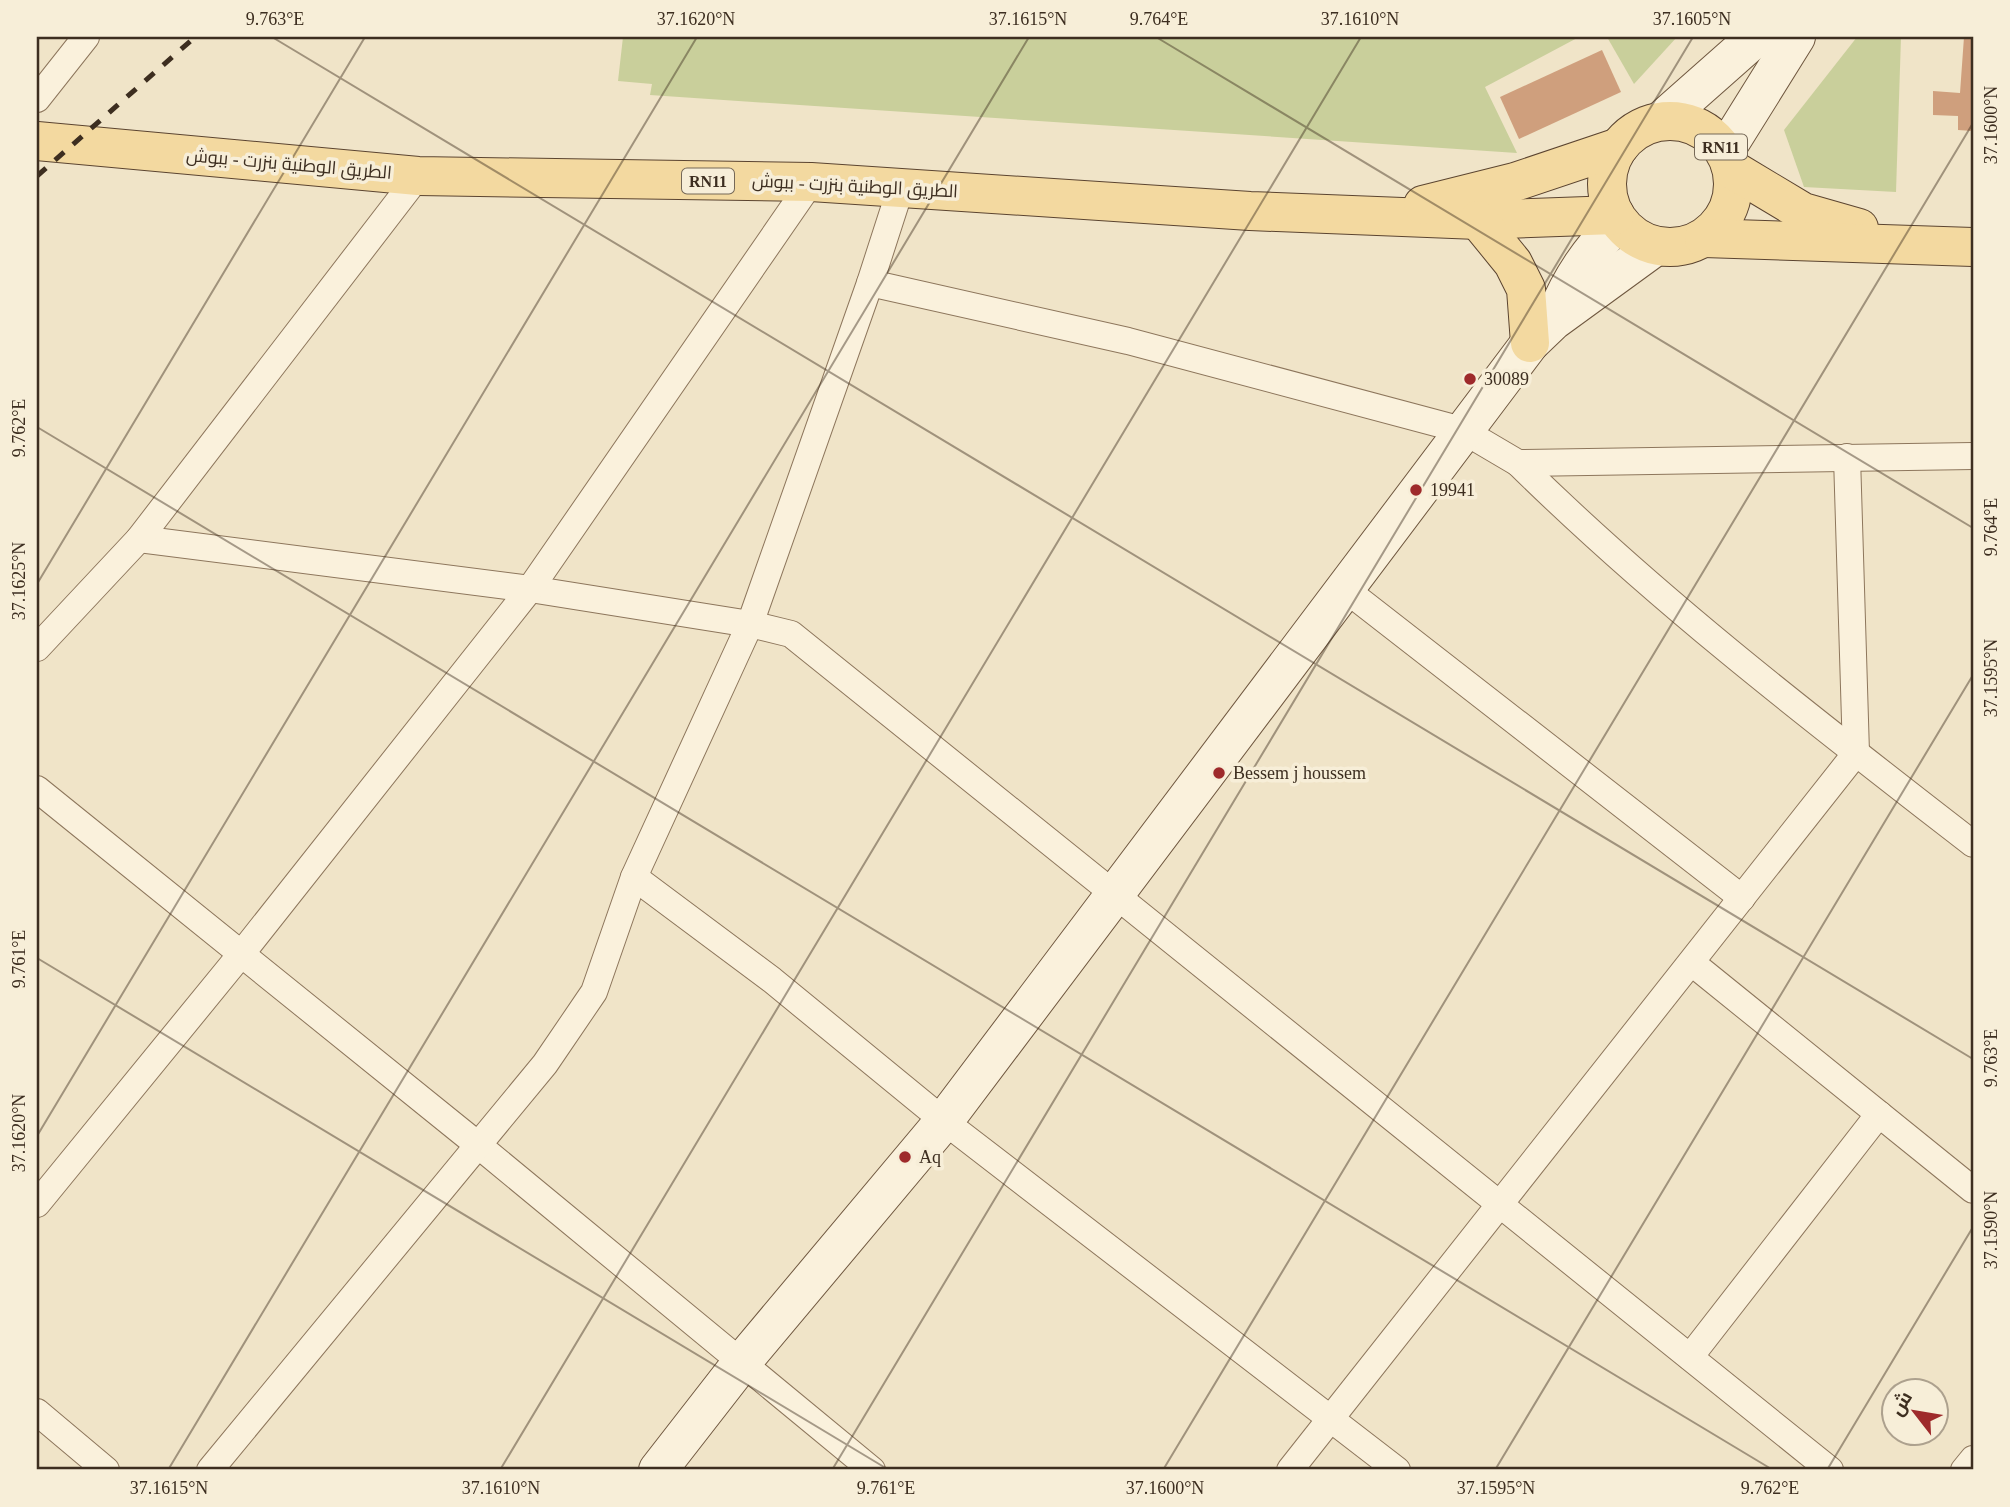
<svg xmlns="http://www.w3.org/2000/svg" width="2010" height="1507" font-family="'Times New Roman',Cairo,serif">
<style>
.green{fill:#c9cf9b}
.building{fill:#cf9f7d}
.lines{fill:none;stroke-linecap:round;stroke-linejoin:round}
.street-casing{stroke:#8d765c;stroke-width:28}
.secondary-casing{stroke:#6f573f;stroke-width:40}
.primary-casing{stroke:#5b4430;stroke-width:40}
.street{stroke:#faf1dc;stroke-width:26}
.secondary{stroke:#faf1dc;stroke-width:38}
.primary{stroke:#f3d9a0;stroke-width:38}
.rail{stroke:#3d2e20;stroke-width:5;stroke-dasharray:12 12;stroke-linecap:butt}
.ticks{fill:none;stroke:#3d2e20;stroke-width:2;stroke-opacity:0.45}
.poi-dot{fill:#9e2a2b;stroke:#f7eed8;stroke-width:2.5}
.labels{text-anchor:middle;stroke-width:7;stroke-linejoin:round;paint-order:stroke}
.shield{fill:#f7eed8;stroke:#756857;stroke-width:2}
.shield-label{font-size:16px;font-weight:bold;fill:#3d2e20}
.street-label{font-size:18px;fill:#3d2e20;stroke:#f7eed8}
.poi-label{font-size:18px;fill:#3d2e20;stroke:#f7eed8;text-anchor:start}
.neatline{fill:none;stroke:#3d2e20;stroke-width:2.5}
.ticks-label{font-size:18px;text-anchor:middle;fill:#3d2e20}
</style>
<rect width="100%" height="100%" fill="#f0e4c8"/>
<g class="green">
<path d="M623,37H1579L1485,87L1517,153L650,95L652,84L618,81Z"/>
<path d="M1607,37H1677L1634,84Z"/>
<path d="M1857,37H1901L1896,192L1804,187L1784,130Z"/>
</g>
<g class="building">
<path d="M1964,37H1973V131L1958,130V116L1933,115V91L1960,93Z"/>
<path d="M1602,50L1621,92L1519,139L1500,97Z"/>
</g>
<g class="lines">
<g class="street-casing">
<g id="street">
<path d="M37,99L86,37"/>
<path d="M870,283L1128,341L1462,430L1518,463L1973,456"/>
<path d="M1518,463C1659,602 1817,723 1973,844"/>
<path d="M139,539L530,589L750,624L791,634L1830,1470"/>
<path d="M1345,589L1742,898"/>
<path d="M37,648L139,539L418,176"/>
<path d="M37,789L478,1145L872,1470"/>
<path d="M634,877L772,980L944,1121L1397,1470"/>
<path d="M1692,963L1973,1190"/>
<path d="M37,1204L242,953L530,589L811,182"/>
<path d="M1690,1357L1879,1114"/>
<path d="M37,1412L106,1470"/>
<path d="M210,1470L545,1064L594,992L634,877L750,624L870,283L901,187"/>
<path d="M1290,1470L1856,753L1847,457"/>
<path d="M1964,1470L1973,1459"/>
</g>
</g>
<g class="secondary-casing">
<g id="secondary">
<path d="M1661,121L1756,37"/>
<path d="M1725,151L1796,37"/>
<path d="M1556,315C1571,278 1590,251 1618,222"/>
<path d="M658,1470L742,1362L944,1121L1530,343L1553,321L1656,246"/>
</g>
</g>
<g class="primary-casing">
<g id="primary">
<circle cx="1670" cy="184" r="63"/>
<path d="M37,141L418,176L811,182L1250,211L1478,220L1615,215"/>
<path d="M1733,170L1803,212L1859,228"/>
<path d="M1423,205L1515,182L1619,147"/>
<path d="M1478,220L1513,263L1526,289L1530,343"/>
<path d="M1704,238L1973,247"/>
</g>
</g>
<use href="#street" class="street"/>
<use href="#secondary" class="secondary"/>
<use href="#primary" class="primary"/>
<path class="rail" d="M37,176L195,37"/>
</g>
<path class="ticks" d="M272,37L1973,1059M1156,37L1973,528M37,427L1773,1470M37,584L365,37M37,958L889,1470M37,1136L697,37M168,1470L1029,37M500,1470L1361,37M832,1470L1693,37M1163,1470L1973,123M1495,1470L1973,675M1827,1470L1973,1227"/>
<g class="poi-dot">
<circle cx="1470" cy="379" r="7"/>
<circle cx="1416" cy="490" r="7"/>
<circle cx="1219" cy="773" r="7"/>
<circle cx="905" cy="1157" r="7"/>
</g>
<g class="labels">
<g class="shield">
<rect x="1695" y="134.5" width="52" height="25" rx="5"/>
<rect x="682" y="168.5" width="52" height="25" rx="5"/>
</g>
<g class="shield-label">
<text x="1721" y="153">RN11</text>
<text x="708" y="187">RN11</text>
</g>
<g class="street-label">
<text transform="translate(289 164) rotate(5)" y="6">الطريق الوطنية بنزرت - ببوش</text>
<text transform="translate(855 186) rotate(3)" y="6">الطريق الوطنية بنزرت - ببوش</text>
</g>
<g class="poi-label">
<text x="1484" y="385">30089</text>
<text x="1430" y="496">19941</text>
<text x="1233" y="779">Bessem j houssem</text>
<text x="919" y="1163">Aq</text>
</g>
</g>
<rect width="2010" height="1507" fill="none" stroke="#f7eed8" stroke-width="77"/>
<g transform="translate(1915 1412) rotate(301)"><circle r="33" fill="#f7eed8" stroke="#ada18e" stroke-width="2"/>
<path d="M0-5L12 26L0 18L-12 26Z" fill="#9e2a2b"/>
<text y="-10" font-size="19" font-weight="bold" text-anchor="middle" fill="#3d2e20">ش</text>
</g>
<rect x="38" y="38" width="1934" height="1430" class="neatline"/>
<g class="ticks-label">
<text x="275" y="25">9.763°E</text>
<text x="696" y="25">37.1620°N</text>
<text x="1028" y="25">37.1615°N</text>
<text x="1159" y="25">9.764°E</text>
<text x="1360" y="25">37.1610°N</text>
<text x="1692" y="25">37.1605°N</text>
<text transform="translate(1991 125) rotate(-90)" y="6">37.1600°N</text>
<text transform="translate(19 428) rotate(-90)" y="6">9.762°E</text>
<text transform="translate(1991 527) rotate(-90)" y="6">9.764°E</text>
<text transform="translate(19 581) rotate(-90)" y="6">37.1625°N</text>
<text transform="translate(1991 678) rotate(-90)" y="6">37.1595°N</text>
<text transform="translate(19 959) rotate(-90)" y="6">9.761°E</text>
<text transform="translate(1991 1058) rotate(-90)" y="6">9.763°E</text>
<text transform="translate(19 1133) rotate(-90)" y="6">37.1620°N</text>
<text transform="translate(1991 1230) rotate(-90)" y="6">37.1590°N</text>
<text x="169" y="1494">37.1615°N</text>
<text x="501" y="1494">37.1610°N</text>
<text x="886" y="1494">9.761°E</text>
<text x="1165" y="1494">37.1600°N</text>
<text x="1496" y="1494">37.1595°N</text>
<text x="1770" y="1494">9.762°E</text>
</g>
</svg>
